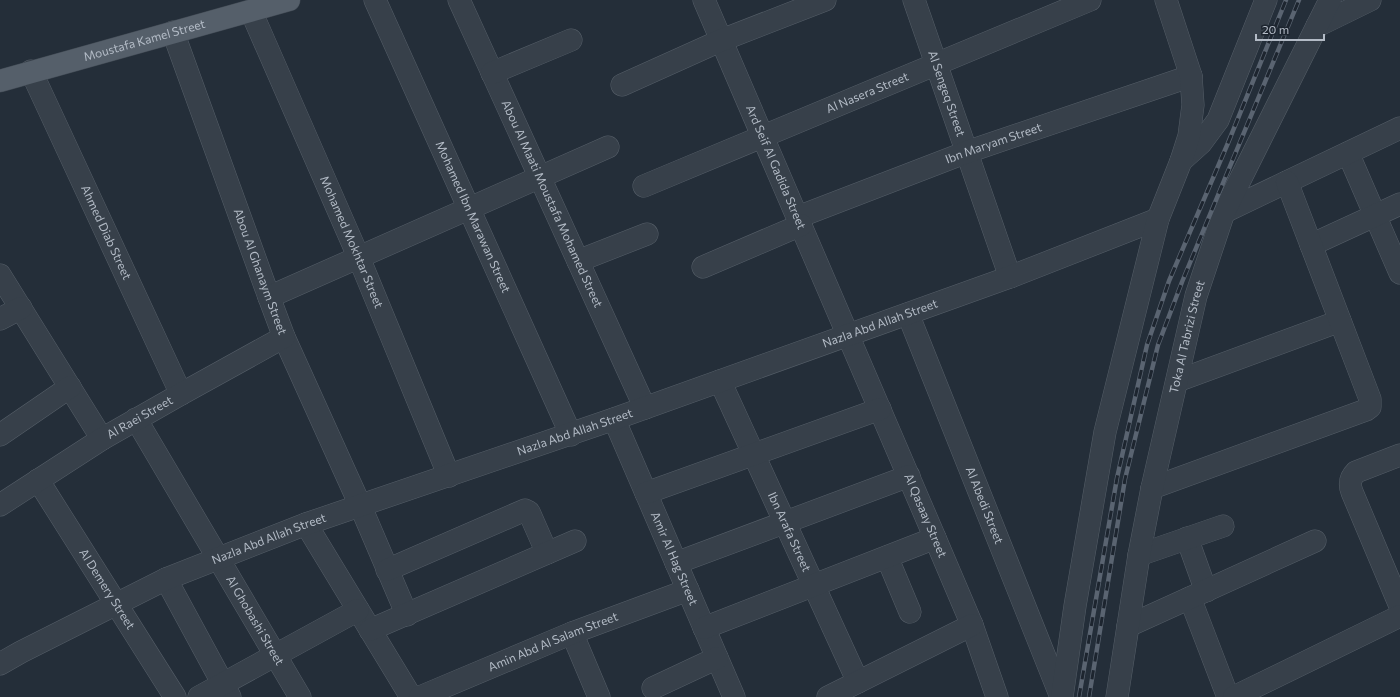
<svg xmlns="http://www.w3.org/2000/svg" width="1400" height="697" font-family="Commissioner,sans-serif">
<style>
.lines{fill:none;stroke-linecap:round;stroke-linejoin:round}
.minor-casing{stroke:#555e68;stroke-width:23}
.major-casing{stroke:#404953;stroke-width:23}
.minor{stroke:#37404a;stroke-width:22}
.major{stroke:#555f6a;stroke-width:22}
.rail-casing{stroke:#5a6471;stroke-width:4.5}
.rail{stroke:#1d252f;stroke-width:3;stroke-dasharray:9;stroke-linecap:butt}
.labels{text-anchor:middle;stroke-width:3;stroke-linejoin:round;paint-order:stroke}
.street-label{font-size:12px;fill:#b3bbc6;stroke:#1d252f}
</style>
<rect width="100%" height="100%" fill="#242e39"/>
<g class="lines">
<g class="minor-casing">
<g id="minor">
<path id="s1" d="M375,0L571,435"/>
<path id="s2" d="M459,0L645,408"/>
<path id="s3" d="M704,0L935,538L972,625L997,697"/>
<path id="s4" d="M914,0L1010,277"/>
<path id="s5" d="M251,11L359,258L449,476"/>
<path d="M1317,26L1370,0"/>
<path id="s6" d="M173,32L269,297L284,337L360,505L407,615"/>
<path id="s7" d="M31,71L181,394"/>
<path d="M492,73L571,40"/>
<path d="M622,85L722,40L825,0"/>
<path d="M1348,153L1400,273"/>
<path d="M1181,161L1201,143L1218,120L1266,0"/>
<path id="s8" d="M644,186L1090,0"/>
<path d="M1224,212L1400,128"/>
<path id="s9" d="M798,217L967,152L1191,76"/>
<path d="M1311,245L1400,204"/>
<path d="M578,261L647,234"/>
<path d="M703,267L801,225"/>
<path d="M0,275L102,439"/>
<path d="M269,297L608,147"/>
<path id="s10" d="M908,314L1061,697"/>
<path d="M0,319L21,308"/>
<path id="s11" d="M720,381L858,682"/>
<path d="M1177,381L1340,321"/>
<path id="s12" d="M136,419L300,697"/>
<path id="s13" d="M614,419L734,697"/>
<path d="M0,435L70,387"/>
<path d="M1400,455L1356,472C1350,478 1349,484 1352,492L1400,606"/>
<path id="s14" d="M38,480L175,697"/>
<path d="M1152,488L1366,410L1370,407V399L1287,182"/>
<path d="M646,493L880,409"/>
<path id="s15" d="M0,505L102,439L181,394L284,337"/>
<path d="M306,524L411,697"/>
<path d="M1187,538L1206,591"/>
<path d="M1139,555L1223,526"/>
<path d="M887,557L910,612"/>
<path d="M676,563L909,476"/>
<path d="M387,570L525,510L529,512L547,553"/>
<path d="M166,579L230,697"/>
<path d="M1190,598L1228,697"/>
<path d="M1128,626L1315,541"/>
<path d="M704,628L935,538"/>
<path d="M370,630L575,541"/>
<path d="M572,633L599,697"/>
<path id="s16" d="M0,664L21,652L166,579L306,524L614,419L1010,277L1158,219"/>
<path d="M653,688L717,658"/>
<path d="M199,697L358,610"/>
<path id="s17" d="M420,697L572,633L688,590"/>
<path d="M828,697L972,625"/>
<path d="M1062,697L1075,606L1105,432L1158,219L1181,161L1189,136L1193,105L1191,76L1166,0"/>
<path id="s18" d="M1117,697L1139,555L1152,488L1196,296L1224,212L1330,0"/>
<path d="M1234,697L1400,616"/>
</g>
</g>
<g class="major-casing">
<g id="major">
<path id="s19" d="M0,81L289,0"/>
</g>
</g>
<use href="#minor" class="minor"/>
<use href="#major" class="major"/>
<g class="rail-casing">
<g id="rail">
<path d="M1079,697L1117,478L1147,345L1169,281L1228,143L1286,0"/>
<path d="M1089,697L1125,479L1158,345L1182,282L1299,0"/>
</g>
</g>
<use href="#rail" class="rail"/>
</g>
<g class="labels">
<g class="street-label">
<text dy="4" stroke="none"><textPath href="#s19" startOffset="150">Moustafa Kamel Street</textPath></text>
<text dy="4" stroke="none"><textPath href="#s8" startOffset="242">Al Nasera Street</textPath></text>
<text dy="4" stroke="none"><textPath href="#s4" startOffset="99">Al Sengeq Street</textPath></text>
<text dy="4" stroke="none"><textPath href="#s9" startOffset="209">Ibn Maryam Street</textPath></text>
<text dy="4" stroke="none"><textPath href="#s3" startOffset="182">Ard Seif Al Gadida Street</textPath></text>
<text dy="4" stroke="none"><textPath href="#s2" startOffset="224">Abou Al Maati Moustafa Mohamed Street</textPath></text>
<text dy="4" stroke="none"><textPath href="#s1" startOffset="238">Mohamed Ibn Marawan Street</textPath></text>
<text dy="4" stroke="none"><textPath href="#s7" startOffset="178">Ahmed Diab Street</textPath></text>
<text dy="4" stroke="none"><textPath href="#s5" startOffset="252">Mohamed Mokhtar Street</textPath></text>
<text dy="4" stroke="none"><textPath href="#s6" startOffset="255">Abou Al Ghanaym Street</textPath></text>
<text dy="4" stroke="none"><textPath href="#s16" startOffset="945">Nazla Abd Allah Street</textPath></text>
<text dy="4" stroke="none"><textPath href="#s18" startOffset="367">Toka Al Tabrizi Street</textPath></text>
<text dy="4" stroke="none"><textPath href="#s15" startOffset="165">Al Raei Street</textPath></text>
<text dy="4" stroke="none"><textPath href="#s16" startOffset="621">Nazla Abd Allah Street</textPath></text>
<text dy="4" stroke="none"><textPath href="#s10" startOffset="206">Al Abedi Street</textPath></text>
<text dy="4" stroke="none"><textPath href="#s3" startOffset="561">Al Qasaay Street</textPath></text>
<text dy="4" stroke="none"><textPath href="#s11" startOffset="166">Ibn Arafa Street</textPath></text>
<text dy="4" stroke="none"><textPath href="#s16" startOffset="297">Nazla Abd Allah Street</textPath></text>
<text dy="4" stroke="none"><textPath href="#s13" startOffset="152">Amir Al Hag Street</textPath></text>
<text dy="4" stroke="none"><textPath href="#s14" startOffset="129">Al Demery Street</textPath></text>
<text dy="4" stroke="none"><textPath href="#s12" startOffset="234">Al Ghobashi Street</textPath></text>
<text dy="4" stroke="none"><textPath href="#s17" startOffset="144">Amin Abd Al Salam Street</textPath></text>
</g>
</g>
<path d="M1256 34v6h68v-6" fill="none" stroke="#b3bbc6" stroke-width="2"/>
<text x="1262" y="34" font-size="12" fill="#b3bbc6" stroke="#1d252f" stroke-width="3" paint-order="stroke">20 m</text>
</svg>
